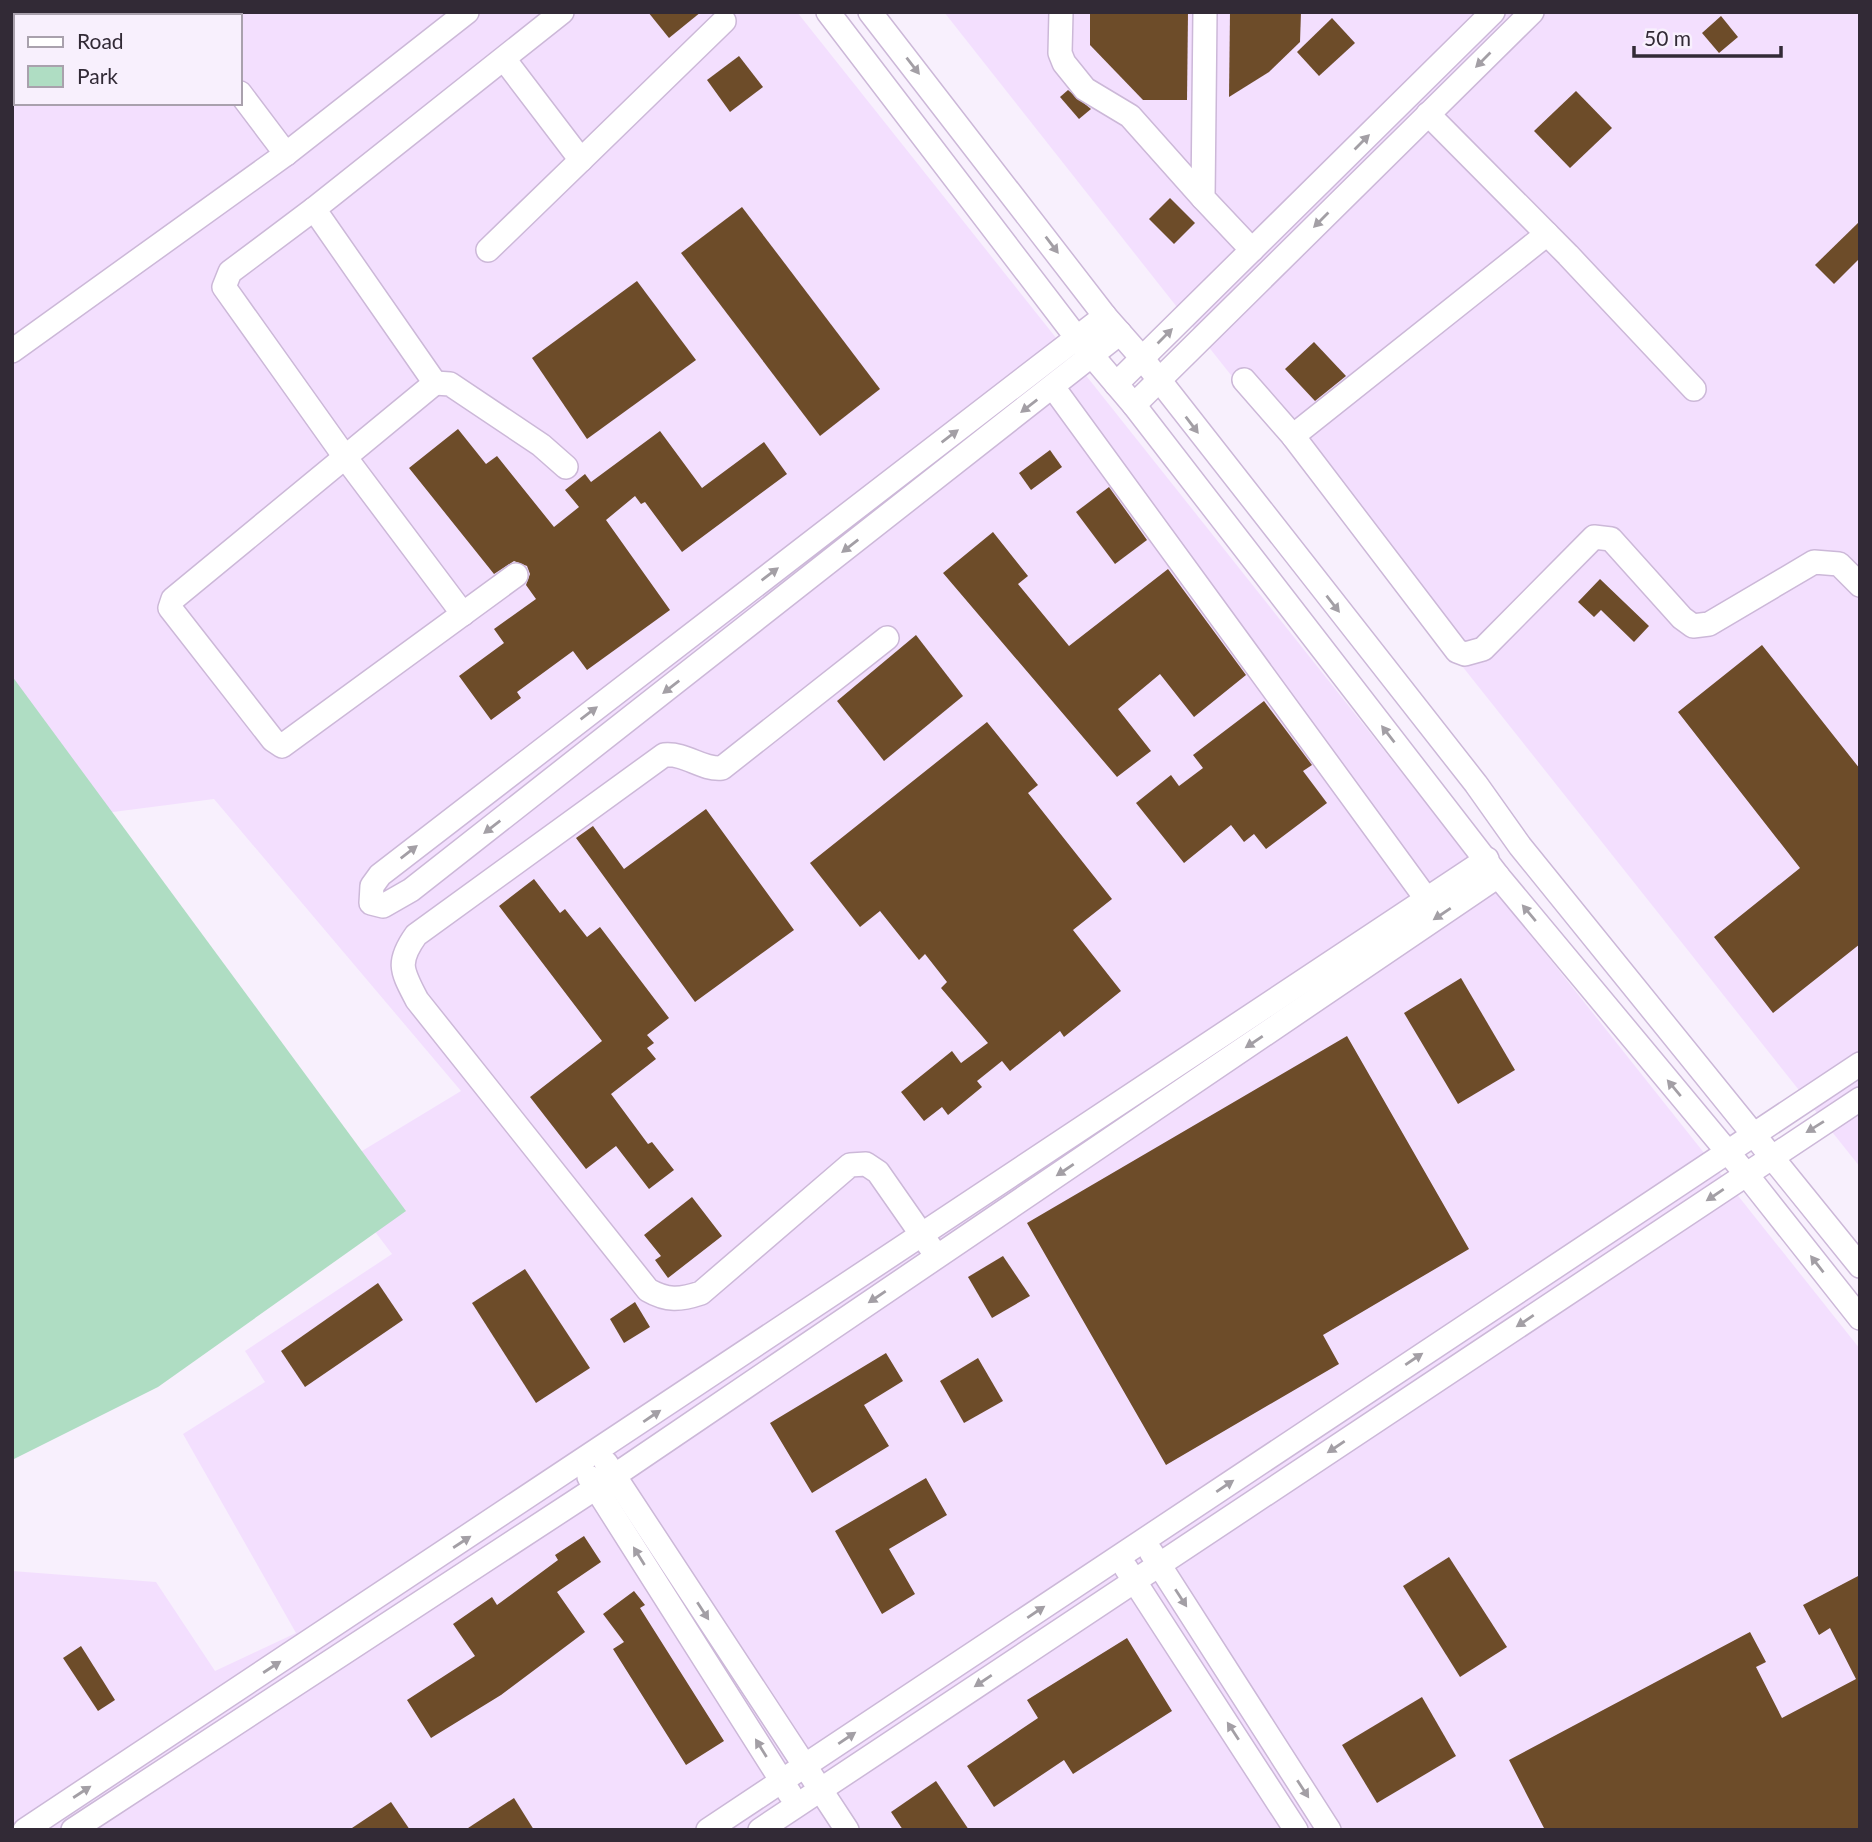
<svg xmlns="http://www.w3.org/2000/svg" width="1872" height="1842" font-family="Lato,sans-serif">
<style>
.built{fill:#f3dffe;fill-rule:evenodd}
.green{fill:#afddc3}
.building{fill:#6d4c29}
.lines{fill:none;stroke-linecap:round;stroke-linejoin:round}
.minor-casing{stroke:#ccb8d8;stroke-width:26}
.minor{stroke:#fff;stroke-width:23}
.oneway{fill:#a39fa5}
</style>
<rect width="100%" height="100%" fill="#f8f0fd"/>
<g class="built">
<path d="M12,12H797L1860,1349V1830H12V1571L156,1582L215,1671L296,1633L183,1434L265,1382L245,1351L392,1254L329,1171L461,1091L214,799L12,825ZM16,16H240V103H16Z"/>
<path d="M944,12H1860V1167L1169,297Z"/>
</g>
<path class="green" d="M12,676L406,1211L158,1387L12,1460Z"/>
<g class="building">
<path d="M648,12H701L669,38Z"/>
<path d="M1090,12H1188L1187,100H1143L1090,45Z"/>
<path d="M1230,12H1301L1300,42L1269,72L1229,97Z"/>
<path d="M1721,16L1738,37L1719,53L1702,33Z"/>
<path d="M1332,18L1355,43L1319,76L1297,52Z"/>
<path d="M739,56L763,87L730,112L707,80Z"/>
<path d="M1068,90L1091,109L1079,119L1060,97Z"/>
<path d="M1576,91L1612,128L1570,168L1534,131Z"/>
<path d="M1170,198L1195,223L1174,244L1149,219Z"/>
<path d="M742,207L880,389L820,436L681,253Z"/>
<path d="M1860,221V258L1834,284L1815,265Z"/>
<path d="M637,281L696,360L587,439L532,358Z"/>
<path d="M1314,342L1346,376L1315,401L1285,369Z"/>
<path d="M458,429L486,464L497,456L554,527L579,507L565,490L585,474L591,482L660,431L702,488L764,442L787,474L682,552L645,502L641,504L635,496L606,520L670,610L587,670L573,651L517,692L521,698L491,720L459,676L504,643L494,629L536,599L526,585L530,574L527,566L514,561L494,574L409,468Z"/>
<path d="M1050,450L1062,467L1031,490L1019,473Z"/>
<path d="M1109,487L1147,540L1115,564L1076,512Z"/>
<path d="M993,532L1028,576L1018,584L1069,646L1168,569L1246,675L1194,717L1160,674L1118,709L1151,751L1117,777L943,573Z"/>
<path d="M1600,579L1649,626L1634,642L1601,610L1594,617L1578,602Z"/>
<path d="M916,635L963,696L884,761L837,701Z"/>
<path d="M1762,645L1860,769V944L1773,1013L1714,937L1800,868L1678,712Z"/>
<path d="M1264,701L1312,765L1303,771L1327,803L1266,849L1254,834L1244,842L1231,825L1184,863L1136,803L1171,775L1179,786L1203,768L1193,755Z"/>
<path d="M987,722L1038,785L1028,793L1112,899L1073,930L1121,991L1064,1037L1060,1031L1010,1071L1002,1061L977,1081L982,1087L948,1115L942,1107L924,1121L901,1092L952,1051L961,1063L988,1043L941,988L947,982L925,954L919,960L880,911L860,927L810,863Z"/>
<path d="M706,809L794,930L695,1002L576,838L593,826L624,869Z"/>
<path d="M534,879L560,913L565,909L587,937L600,927L669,1018L647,1035L654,1043L647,1048L656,1059L611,1094L648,1144L652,1142L674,1170L649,1189L616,1146L586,1169L530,1097L602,1041L499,906Z"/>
<path d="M1461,978L1515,1070L1458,1104L1404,1013Z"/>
<path d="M1347,1036L1469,1249L1323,1335L1339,1364L1166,1465L1027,1223Z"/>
<path d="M692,1197L722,1236L668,1278L655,1260L661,1256L644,1235Z"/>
<path d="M1003,1256L1030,1296L992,1318L968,1277Z"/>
<path d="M525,1269L590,1368L536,1403L472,1303Z"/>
<path d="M378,1283L403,1320L305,1387L281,1351Z"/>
<path d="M635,1302L650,1327L624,1343L610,1319Z"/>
<path d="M886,1353L903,1381L864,1405L889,1446L812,1493L770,1423Z"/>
<path d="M978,1358L1003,1401L964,1423L940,1381Z"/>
<path d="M926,1478L947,1515L889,1549L915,1594L882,1614L835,1531Z"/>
<path d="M584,1536L601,1562L557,1592L585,1632L501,1695L431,1738L407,1700L475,1656L453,1624L492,1597L497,1605L558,1560L555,1555Z"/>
<path d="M1449,1557L1507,1647L1460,1677L1403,1586Z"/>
<path d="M1860,1575V1830H1545L1509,1760L1750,1632L1766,1662L1756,1667L1782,1718L1856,1679L1830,1628L1819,1635L1803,1605Z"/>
<path d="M634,1591L645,1605L640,1608L724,1741L686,1765L613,1649L624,1642L603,1614Z"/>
<path d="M1127,1638L1172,1711L1073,1774L1064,1760L994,1807L967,1766L1038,1718L1027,1700Z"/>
<path d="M81,1646L115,1700L98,1711L63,1658Z"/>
<path d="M1422,1697L1456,1756L1377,1803L1342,1745Z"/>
<path d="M936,1781L969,1830H903L891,1812Z"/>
<path d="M514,1798L534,1830H465Z"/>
<path d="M391,1802L410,1830H349Z"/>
</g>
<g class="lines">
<g class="minor-casing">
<g id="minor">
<path d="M178,12L181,16"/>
<path d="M828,12L1077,338L1134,405L1498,876L1746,1174L1860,1318"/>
<path d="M870,12L1105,316L1142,358L1476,784L1520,846L1860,1266"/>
<path d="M1061,12L1060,53L1064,63L1085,89L1130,116L1203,198"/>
<path d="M1205,12L1203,198L1252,250"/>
<path d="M504,59L581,160L724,21"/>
<path d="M240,93L286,154"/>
<path d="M1428,114L1568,255L1694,389"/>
<path d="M314,209L230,272L224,287L345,457L463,614"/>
<path d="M488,250L581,160"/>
<path d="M1105,316L380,875L372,886L371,903L383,906L411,890L1120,333"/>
<path d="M12,351L286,154L467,12"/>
<path d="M1244,380L1293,436L1457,651L1465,654L1483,649L1594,537L1611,539L1682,618L1693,626L1709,624L1814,562L1839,564L1860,585"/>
<path d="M435,383L450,384L541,445L566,467"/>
<path d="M1116,384L1493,12"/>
<path d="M1053,387L1428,901"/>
<path d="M1134,405L1532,12"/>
<path d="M1293,436L1547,234"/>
<path d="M516,575L282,746L273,740L170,608L173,599L435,383L314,209L562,12"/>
<path d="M887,638L722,768C701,770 687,753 664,755L416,935C396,963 402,971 417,1000L648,1290C667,1301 680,1300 701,1293L850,1165L866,1164L878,1172L931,1248"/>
<path d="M606,1463L847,1830"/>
<path d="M589,1477L790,1794"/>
<path d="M1151,1552L1329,1830"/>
<path d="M1126,1568L1296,1830"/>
<path d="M25,1830L1487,859"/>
<path d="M73,1830L614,1476L1498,876"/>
<path d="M708,1830L1860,1064"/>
<path d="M760,1830L1860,1099"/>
</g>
</g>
<use href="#minor" class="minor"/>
</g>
<defs><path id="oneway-solid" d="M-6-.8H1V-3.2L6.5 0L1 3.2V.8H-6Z" transform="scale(1.75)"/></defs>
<g class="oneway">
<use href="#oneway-solid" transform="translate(1483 60) rotate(135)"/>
<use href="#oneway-solid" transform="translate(913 66) rotate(52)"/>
<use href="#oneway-solid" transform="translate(1362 142) rotate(-45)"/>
<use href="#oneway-solid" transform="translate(1321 220) rotate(135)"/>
<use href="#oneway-solid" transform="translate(1052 245) rotate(53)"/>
<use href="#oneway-solid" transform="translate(1165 336) rotate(-45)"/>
<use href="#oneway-solid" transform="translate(1029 406) rotate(142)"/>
<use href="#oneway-solid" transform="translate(1192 425) rotate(53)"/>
<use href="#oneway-solid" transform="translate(950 436) rotate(-37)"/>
<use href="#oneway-solid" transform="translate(850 546) rotate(142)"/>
<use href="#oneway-solid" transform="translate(770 574) rotate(-37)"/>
<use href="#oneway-solid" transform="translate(1333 604) rotate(52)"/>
<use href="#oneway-solid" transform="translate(671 687) rotate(142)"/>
<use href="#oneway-solid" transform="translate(589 713) rotate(-37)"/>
<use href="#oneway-solid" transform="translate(1388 734) rotate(-128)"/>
<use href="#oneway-solid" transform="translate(492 827) rotate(142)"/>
<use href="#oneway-solid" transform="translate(409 852) rotate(-38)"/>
<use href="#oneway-solid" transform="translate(1529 913) rotate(-130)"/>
<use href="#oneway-solid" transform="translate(1442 914) rotate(146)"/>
<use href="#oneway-solid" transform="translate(1254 1042) rotate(146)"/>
<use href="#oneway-solid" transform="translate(1674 1088) rotate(-130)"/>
<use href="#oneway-solid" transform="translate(1815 1127) rotate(148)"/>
<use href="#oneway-solid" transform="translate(1065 1170) rotate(146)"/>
<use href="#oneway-solid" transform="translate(1715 1195) rotate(146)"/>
<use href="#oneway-solid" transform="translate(1817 1264) rotate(-128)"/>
<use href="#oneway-solid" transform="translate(877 1297) rotate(146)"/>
<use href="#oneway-solid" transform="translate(1525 1321) rotate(146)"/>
<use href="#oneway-solid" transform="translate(1414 1359) rotate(-34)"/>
<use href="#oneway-solid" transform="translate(652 1416) rotate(-34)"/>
<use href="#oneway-solid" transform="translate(1336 1447) rotate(146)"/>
<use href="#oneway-solid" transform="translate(1225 1486) rotate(-34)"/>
<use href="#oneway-solid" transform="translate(462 1542) rotate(-33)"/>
<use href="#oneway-solid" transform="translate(639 1556) rotate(-122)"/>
<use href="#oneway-solid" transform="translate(1181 1598) rotate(57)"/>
<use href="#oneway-solid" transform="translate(703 1611) rotate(57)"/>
<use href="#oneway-solid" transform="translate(1036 1612) rotate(-34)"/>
<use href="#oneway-solid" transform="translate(272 1667) rotate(-33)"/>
<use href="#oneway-solid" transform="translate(983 1681) rotate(146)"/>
<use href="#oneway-solid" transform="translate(1233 1731) rotate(-123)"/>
<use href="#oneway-solid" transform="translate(847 1738) rotate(-34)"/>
<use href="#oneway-solid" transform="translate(761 1748) rotate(-122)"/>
<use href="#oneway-solid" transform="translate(1303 1789) rotate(57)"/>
<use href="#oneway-solid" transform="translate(82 1792) rotate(-33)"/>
</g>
<rect width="1872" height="1842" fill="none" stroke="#322a36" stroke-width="28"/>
<rect x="14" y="14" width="228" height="91" fill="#f8f0fd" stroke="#a9a1ad" stroke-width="2"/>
<rect x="28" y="37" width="35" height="10" fill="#ffffff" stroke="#a9a1ad" stroke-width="2"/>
<text x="77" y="49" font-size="21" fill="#322a36">Road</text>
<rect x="28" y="66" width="35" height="21" fill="#afddc3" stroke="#a9a1ad" stroke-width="2"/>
<text x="77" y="84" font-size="21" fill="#322a36">Park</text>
<path d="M1634 46v10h147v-10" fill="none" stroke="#322a36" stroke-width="3.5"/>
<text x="1644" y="46" font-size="21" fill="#322a36" stroke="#f8f0fd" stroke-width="5" paint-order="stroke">50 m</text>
</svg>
